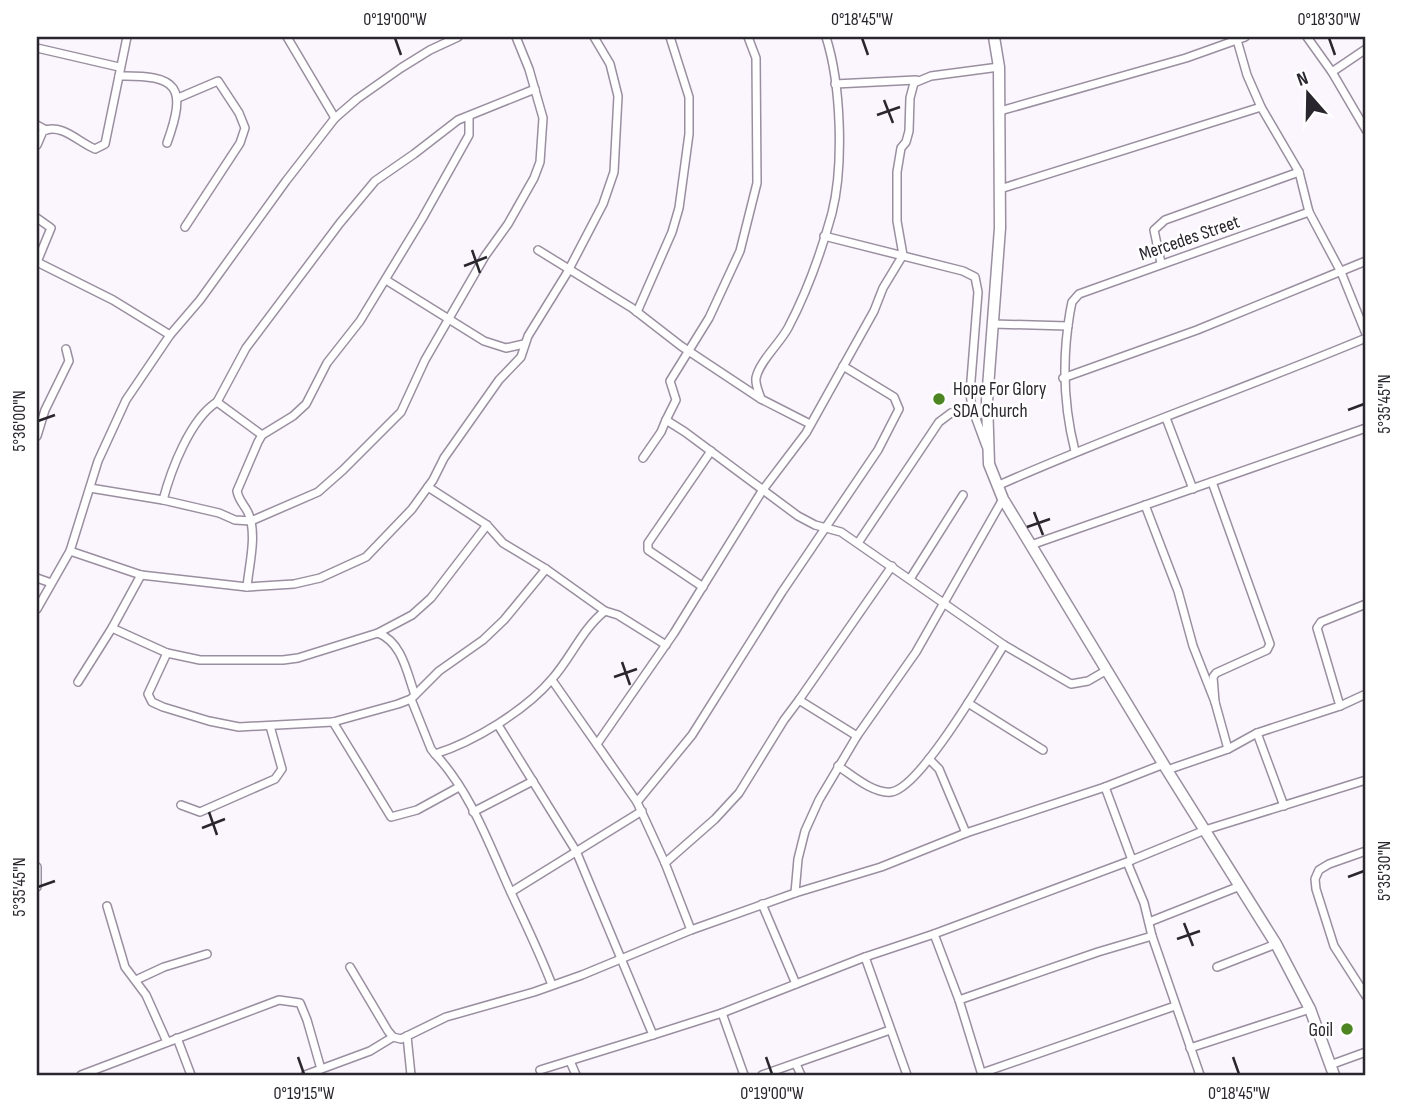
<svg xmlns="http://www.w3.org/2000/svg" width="1403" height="1112" font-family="'Sofia Sans Condensed',sans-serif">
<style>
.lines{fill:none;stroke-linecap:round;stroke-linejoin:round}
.minor-casing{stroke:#9a8fa0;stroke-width:10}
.tertiary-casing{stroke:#9a8fa0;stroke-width:13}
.minor{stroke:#fff;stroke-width:7}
.tertiary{stroke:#fff;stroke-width:10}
.ticks{fill:none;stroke:#2a262d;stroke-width:2.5}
.poi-dot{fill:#4c8521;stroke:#fff;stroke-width:2.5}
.labels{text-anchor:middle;stroke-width:5;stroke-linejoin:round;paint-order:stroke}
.street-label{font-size:19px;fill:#2a262d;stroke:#fff}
.poi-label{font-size:19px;fill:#2a262d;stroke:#fff;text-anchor:start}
.neatline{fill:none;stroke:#2a262d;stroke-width:2.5}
.ticks-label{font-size:18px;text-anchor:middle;fill:#2a262d}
</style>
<rect width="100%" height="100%" fill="#fbf6fd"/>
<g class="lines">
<g class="minor-casing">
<g id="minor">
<path d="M287,37L335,118"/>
<path d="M1307,37L1332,72L1366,130"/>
<path d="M1237,40L1247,75L1261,107L1299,172L1309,212L1341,272L1366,334"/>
<path d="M37,48L119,67"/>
<path d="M1332,72L1366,49"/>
<path d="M119,76C179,75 187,87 167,143"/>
<path d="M835,84L916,80"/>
<path d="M178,98L218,81L239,113L245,128L240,143L185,227"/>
<path d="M1000,111L1186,58L1245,37"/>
<path d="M37,125L46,130"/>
<path d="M37,145L43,131C62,123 78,142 95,149L105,144L127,37"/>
<path d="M1000,189L1261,107"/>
<path d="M37,218L51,228L37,262L113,300L170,335"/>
<path d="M824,236L963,271L975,277L978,292L970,393L972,408L986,446"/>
<path d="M538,250L632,308L681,346L761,399L810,424"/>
<path d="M1161,263L1154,230L1165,220L1299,172"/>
<path d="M386,280L484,341L506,348L524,344"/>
<path d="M637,312L672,232L679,208L689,134V97L670,37"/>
<path d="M993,324L1068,326"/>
<path d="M1063,378L1197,330L1366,261"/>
<path d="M761,399C759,392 755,385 756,378C759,362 780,343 788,328C807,292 821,253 832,213C844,165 841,84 826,37"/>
<path d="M1166,418L1193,489"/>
<path d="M666,420L676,400L670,381L709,318L740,251L757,183L756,58L748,37"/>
<path d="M262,435L217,402L246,348L340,223L375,181L414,154L458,120L535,89"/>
<path d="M37,436L45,410L69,361L66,349"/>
<path d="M1075,451C1063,404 1062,359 1070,312L1072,302L1079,294L1309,212"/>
<path d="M643,458L661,432L666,420L685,432L798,516L815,525L841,532L1004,645L1071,684L1088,681L1107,670"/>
<path d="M1212,482L1270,644L1267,650L1216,673L1213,677L1215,702"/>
<path d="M997,486C1118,432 1244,389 1366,338"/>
<path d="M428,487L487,525L503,543L546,569L605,611"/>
<path d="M90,488L163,500C171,470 190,419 217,402"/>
<path d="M163,500L219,513L235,520L251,521L318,492L343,470L401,412L425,360L485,256L508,224L534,178L540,162L543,118L529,69L516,37"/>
<path d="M1145,505L1178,591L1193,646L1215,702L1228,749"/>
<path d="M858,543L939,422L951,413L972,408"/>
<path d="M1031,545L1366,428"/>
<path d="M70,551L141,575L247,587L294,584L320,578L366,557L412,509L433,480L444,458L499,380L521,357L528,336L567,273L603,204L614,172L618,96L610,64L594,37"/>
<path d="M37,578L51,583"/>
<path d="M910,579L963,495"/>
<path d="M247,587C249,565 257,536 249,515C246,506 239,502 237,491L258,442L262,435L293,416L306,404L327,363L360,321L422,219L469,135V116"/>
<path d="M703,587L648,550V543L711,451"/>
<path d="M37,609L70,551L98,461L126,400L170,335L200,300L286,181L335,118L357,99L401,68L430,50L458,37"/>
<path d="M112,628L167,653L200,660H283L298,658L378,633C402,642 407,673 415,695"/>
<path d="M378,633L412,615L431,598L487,525"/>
<path d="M167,653L148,694L152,702L163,707L209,721L239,727L333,722L398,704L411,699L439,671L483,640L504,620L546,569"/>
<path d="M552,680L637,802L665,863L691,930"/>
<path d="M78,682L112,628L141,575"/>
<path d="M411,699L431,749L435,754C474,742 526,710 552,679C571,658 582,629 605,611L618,615L666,645"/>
<path d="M799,700L892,566"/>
<path d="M968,703L1043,750"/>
<path d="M1340,706L1366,694"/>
<path d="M333,722L391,817L417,810L459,787"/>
<path d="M498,725L576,851L653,1035L540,1070"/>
<path d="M1257,733L1284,806"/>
<path d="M597,744L674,633L762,491L806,433L874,311L883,288L903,255L897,221V172L901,148L906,142L909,131L910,98L914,83L931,76L999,67"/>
<path d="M435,754C469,790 488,841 508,886C523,919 539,951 552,985"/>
<path d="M929,759L939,769L966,833"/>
<path d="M838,766C852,775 873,794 891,792C920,789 987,672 1004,645"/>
<path d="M1167,770L1228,749L1257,733L1340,706L1317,628L1321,622L1366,604"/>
<path d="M1105,787L1132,860L1205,830L1366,780"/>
<path d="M637,802L692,735L782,592L878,450L899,409L894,397L843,366"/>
<path d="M181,805L200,812L275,779L282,769L270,726"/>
<path d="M473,812L533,781"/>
<path d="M1366,851L1329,864L1319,870L1315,879L1316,889L1334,946L1366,996"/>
<path d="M1127,862L1144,903L1152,936L1098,952L959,1000L934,934L1127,862L1132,860"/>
<path d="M665,863L715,819L739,793L784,720L799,700L857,736"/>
<path d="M37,867V887"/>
<path d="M511,892L642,811"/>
<path d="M795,893L798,859L805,831L819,800L857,736L916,652L1003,499"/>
<path d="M762,904L796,984"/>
<path d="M107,906L125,967L146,995L167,1042"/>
<path d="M1149,922L1240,886"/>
<path d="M1152,936L1200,1075"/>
<path d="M350,967L388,1031L393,1037L401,1039L446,1017L534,992L582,975L691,930L795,893L881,867L966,833L1105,787L1164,764"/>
<path d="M1217,967L1276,944"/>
<path d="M136,980L164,967L207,954"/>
<path d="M959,1000L982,1075"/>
<path d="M722,1013L865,957"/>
<path d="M653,1035L722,1013L744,1075"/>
<path d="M407,1036L411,1075"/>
<path d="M177,1038L191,1075"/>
<path d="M1190,1048L1310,1009"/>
<path d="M570,1061L576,1075"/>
<path d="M796,1064L801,1075"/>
<path d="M1330,1065L1366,1052"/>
<path d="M982,1073L1175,1006"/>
<path d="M81,1075L279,1000L300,1003L307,1020L321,1069"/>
<path d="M305,1075L370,1051L393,1037"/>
<path d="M762,1075L890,1030"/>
<path d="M907,1075L865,957L934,934"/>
</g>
</g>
<g class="tertiary-casing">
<path id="tertiary" d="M994,37L999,67L1000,228L987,401L989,464L1003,499L1167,770L1276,944L1310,1009L1334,1075"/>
</g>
<use href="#minor" class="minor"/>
<use href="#tertiary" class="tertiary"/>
</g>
<path class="ticks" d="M395,38L401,55M862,38L868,55M1329,38L1335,55M884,100L893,123M877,115L900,107M472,250L480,273M464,266L487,257M1348,410L1364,404M38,421L55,415M1034,512L1043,535M1027,527L1050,519M622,662L630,685M614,677L637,669M209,812L217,835M202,828L225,819M1348,877L1364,871M38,887L55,881M1184,923L1193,946M1177,939L1200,931M298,1057L304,1074M766,1057L772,1074M1233,1057L1239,1074"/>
<g class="poi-dot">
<circle cx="939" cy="399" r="7"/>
<circle cx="1347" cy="1029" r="7"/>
</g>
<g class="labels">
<g class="street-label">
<text transform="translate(1189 237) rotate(-19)" y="7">Mercedes Street</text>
</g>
<g class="poi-label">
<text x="953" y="395">Hope For Glory<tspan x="953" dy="22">SDA Church</tspan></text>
<text x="1333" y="1036" text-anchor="end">Goil</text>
</g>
</g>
<rect width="1403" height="1112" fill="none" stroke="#ffffff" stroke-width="77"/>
<g transform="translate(1308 94) rotate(340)" stroke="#ffffff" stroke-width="5" paint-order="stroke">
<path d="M0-5L12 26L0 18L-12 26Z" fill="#2a262d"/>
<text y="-10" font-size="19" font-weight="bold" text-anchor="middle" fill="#2a262d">N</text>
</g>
<rect x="38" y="38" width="1326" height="1036" class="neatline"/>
<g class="ticks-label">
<text x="395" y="25">0°19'00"W</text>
<text x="862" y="25">0°18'45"W</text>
<text x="1329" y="25">0°18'30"W</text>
<text transform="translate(1384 404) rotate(-90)" y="6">5°35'45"N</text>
<text transform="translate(19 421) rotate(-90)" y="6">5°36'00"N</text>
<text transform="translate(1384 871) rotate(-90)" y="6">5°35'30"N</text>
<text transform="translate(19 887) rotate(-90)" y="6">5°35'45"N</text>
<text x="304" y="1099">0°19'15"W</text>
<text x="772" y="1099">0°19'00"W</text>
<text x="1239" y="1099">0°18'45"W</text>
</g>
</svg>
